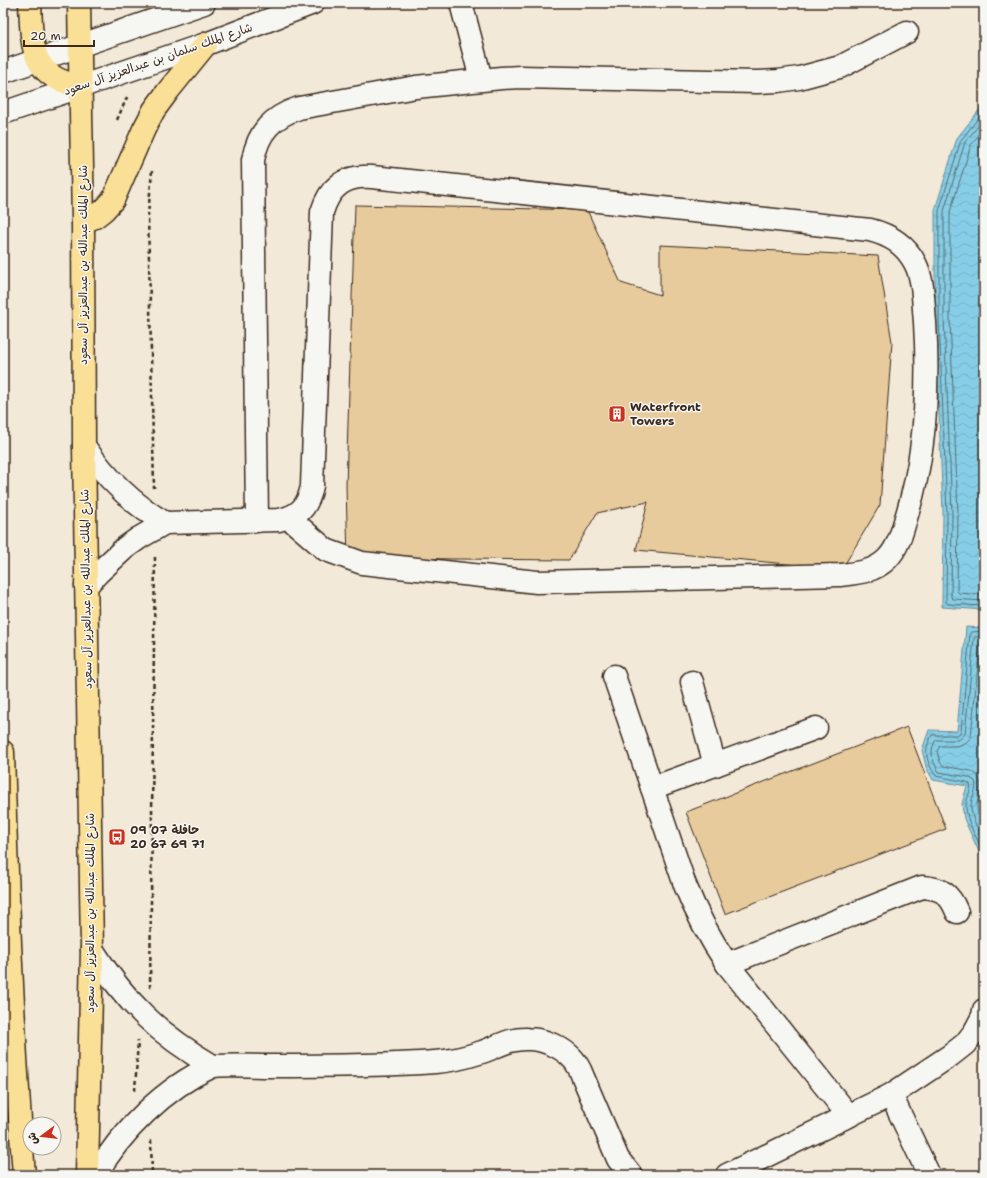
<svg xmlns="http://www.w3.org/2000/svg" width="987" height="1178" font-family="'Shantell Sans','Playpen Sans Arabic',sans-serif">
<style>
.water{fill:url(#water-waves);stroke:#688c97}
.lines{fill:none;stroke-linecap:round;stroke-linejoin:round}
.shore{stroke:#596c6e;stroke-width:1}
.building{fill:#e8cb9c;stroke:#3b2a1e}
.minor-casing{stroke:#3b2a1e;stroke-width:25}
.major-casing{stroke:#3b2a1e;stroke-width:25}
.path{stroke:#3b2a1e;stroke-width:2.5;stroke-dasharray:4 3;stroke-linecap:butt}
.minor{stroke:#f6f6f2;stroke-width:22}
.major{stroke:#fadf96;stroke-width:22}
.labels{text-anchor:middle;stroke-width:3;stroke-linejoin:round;paint-order:stroke}
.street-label{font-size:12px;fill:#3b2a1e;stroke:#f6f6f2}
.poi-label{font-size:12px;font-weight:bold;fill:#3b2a1e;stroke:#f6f6f2;text-anchor:start}
</style>
<defs>
<pattern id="water-waves" width="16" height="10" patternUnits="userSpaceOnUse"><rect width="16" height="10" fill="#86cee7"/><path d="M0 5q4-4 8 0t8 0" fill="none" stroke="#75b1c6"/></pattern>
</defs>
<rect width="100%" height="100%" fill="#f2e9d8"/>
<filter id="ink" filterUnits="userSpaceOnUse"><feTurbulence type="fractalNoise" baseFrequency=".025" numOctaves="2"/><feDisplacementMap in="SourceGraphic" scale="8" xChannelSelector="R" yChannelSelector="G"/><feConvolveMatrix kernelMatrix="1 2 1 2 8 2 1 2 1" color-interpolation-filters="sRGB"/></filter>
<g filter="url(#ink)">
<g class="water">
<path d="M984,104V610L942,607L943,513L935,318V210L957,138Z"/>
<path d="M966,627L984,628V863L964,819L962,804L967,786L933,780L926,767L922,750L929,730L957,731Z"/>
</g>
<g class="lines">
<g class="shore">
<path d="M984,111L961,140L939,211V318L947,513L946,602L948,604L984,606"/>
<path d="M984,119L965,142L944,211V318L952,513L951,597L953,599L984,601"/>
<path d="M984,128L971,145L950,212V318L958,513L957,591L959,593L984,595"/>
<path d="M984,631L971,632L970,633L961,732L957,735H932C923,751 926,761 936,776L967,782L970,784C972,791 966,798 966,805C966,822 977,838 984,853"/>
<path d="M984,637H976L974,638L965,734L959,740H936C929,751 932,761 939,772L968,777L975,781C978,790 971,797 971,806C971,819 979,830 984,841"/>
<path d="M984,643L980,644L971,737C964,748 952,746 940,746L937,751L940,762L943,766C952,768 962,769 971,771C987,778 977,794 977,807C977,814 981,820 984,827"/>
</g>
</g>
<g class="building">
<path d="M355,205L587,210L621,283L660,295V245L878,256L892,342L880,505L842,569L636,550L648,502L597,513L569,560L348,558L346,486Z"/>
<path d="M907,727L946,829L725,914L686,812Z"/>
</g>
<g class="lines">
<g class="minor-casing">
<g id="minor">
<path d="M461,3L481,79"/>
<path d="M3,72L204,3"/>
<path d="M3,113L206,44L313,3"/>
<path d="M84,446C106,478 131,503 165,523"/>
<path d="M257,521L253,160C258,132 272,117 299,108L416,87L501,78L520,77L757,82L778,81L799,78L840,67L907,32"/>
<path d="M86,586L98,573L125,548L139,538L165,523L279,520C299,516 308,507 312,486L322,212C330,186 345,175 372,177L870,230C890,235 905,244 915,263C924,280 923,303 925,322C929,388 926,454 906,518C902,532 898,548 887,559C874,572 857,573 840,575L537,582L362,563L326,550L289,518"/>
<path d="M614,676L685,885C697,915 709,937 727,964L849,1116"/>
<path d="M692,682L715,765"/>
<path d="M652,788L816,728"/>
<path d="M92,949C126,1003 158,1034 213,1066"/>
<path d="M727,964L922,887C942,888 950,894 957,912"/>
<path d="M891,1095L929,1175"/>
<path d="M96,1175C120,1132 166,1087 211,1067C219,1064 255,1066 266,1066C322,1066 379,1066 435,1062C451,1061 467,1057 482,1052C499,1046 510,1038 528,1039C543,1039 562,1047 572,1058C575,1061 578,1066 580,1070L618,1159L631,1175"/>
<path d="M727,1175L891,1095L951,1055L965,1044L975,1031L983,1016L984,1010"/>
</g>
</g>
<g class="major-casing">
<g id="major">
<path d="M30,3C32,46 30,78 81,86"/>
<path d="M79,3L83,222L84,446L92,949L87,1175"/>
<path d="M83,222L95,217L104,210L113,200L144,129L154,110L168,91L206,44"/>
<path d="M3,752C7,893 13,1034 24,1175"/>
</g>
</g>
<g class="path">
<path d="M117,120L128,95"/>
<path d="M152,171L148,215L154,488"/>
<path d="M150,988L155,555"/>
<path d="M135,1091L138,1040"/>
<path d="M151,1140L152,1175"/>
</g>
<use href="#minor" class="minor"/>
<use href="#major" class="major"/>
</g>
</g>
<defs>
<g id="building-square" transform="scale(0.9)"><rect x="-9" y="-9" width="18" height="18" rx="4" fill="#c8321e" stroke="#f6f6f2"/><path d="M-4-6H4V6H1V3H-1V6H-4ZM-2.5-4.3h1.7v1.8h-1.7ZM.8-4.3h1.7v1.8H.8ZM-2.5-1h1.7V.8h-1.7ZM.8-1h1.7V.8H.8Z" fill="#fff"/></g>
<g id="bus-square" transform="scale(0.9)"><rect x="-9" y="-9" width="18" height="18" rx="4" fill="#c8321e" stroke="#f6f6f2"/><path d="M-5-6H5V4H4V6H2V4H-2V6H-4V4H-5ZM-3.5-4V0h7V-4ZM-3.5 1.2v1.5H-2V1.2ZM2 1.2v1.5H3.5V1.2Z" fill="#fff"/></g>
</defs>
<g fill-rule="evenodd">
<use href="#building-square" x="617" y="414"/>
<use href="#bus-square" x="117" y="837"/>
</g>
<g class="labels">
<g class="street-label">
<text transform="translate(158 59) rotate(-19)" y="4">شارع الملك سلمان بن عبدالعزيز آل سعود</text>
<text transform="translate(83 265) rotate(-90)" y="4">شارع الملك عبدالله بن عبدالعزيز آل سعود</text>
<text transform="translate(86 589) rotate(-91)" y="4">شارع الملك عبدالله بن عبدالعزيز آل سعود</text>
<text transform="translate(90 913) rotate(-90)" y="4">شارع الملك عبدالله بن عبدالعزيز آل سعود</text>
</g>
<g class="poi-label">
<text x="630" y="411">Waterfront<tspan x="630" dy="14">Towers</tspan></text>
<text x="130" y="834">حافلة 07 09<tspan x="130" dy="14">20 67 69 71</tspan></text>
</g>
</g>
<rect width="987" height="1178" fill="none" stroke="#f6f6f2" stroke-width="16"/>
<rect x="8" y="8" width="971" height="1162" fill="none" stroke="#3b2a1e" stroke-width="1.5" filter="url(#ink)"/>
<g transform="translate(42 1136) rotate(255)"><circle r="19" fill="#f6f6f2" stroke="#aba49d"/>
<path d="M0-3L7 15L0 10L-7 15Z" fill="#c8321e"/>
<text y="-6" font-size="11" font-weight="bold" text-anchor="middle" fill="#3b2a1e">ش</text>
</g>
<path d="M24 40v6h70v-6" fill="none" stroke="#3b2a1e" stroke-width="2"/>
<text x="30" y="40" font-size="12" fill="#3b2a1e" stroke="#f6f6f2" stroke-width="3" paint-order="stroke">20 m</text>
</svg>
